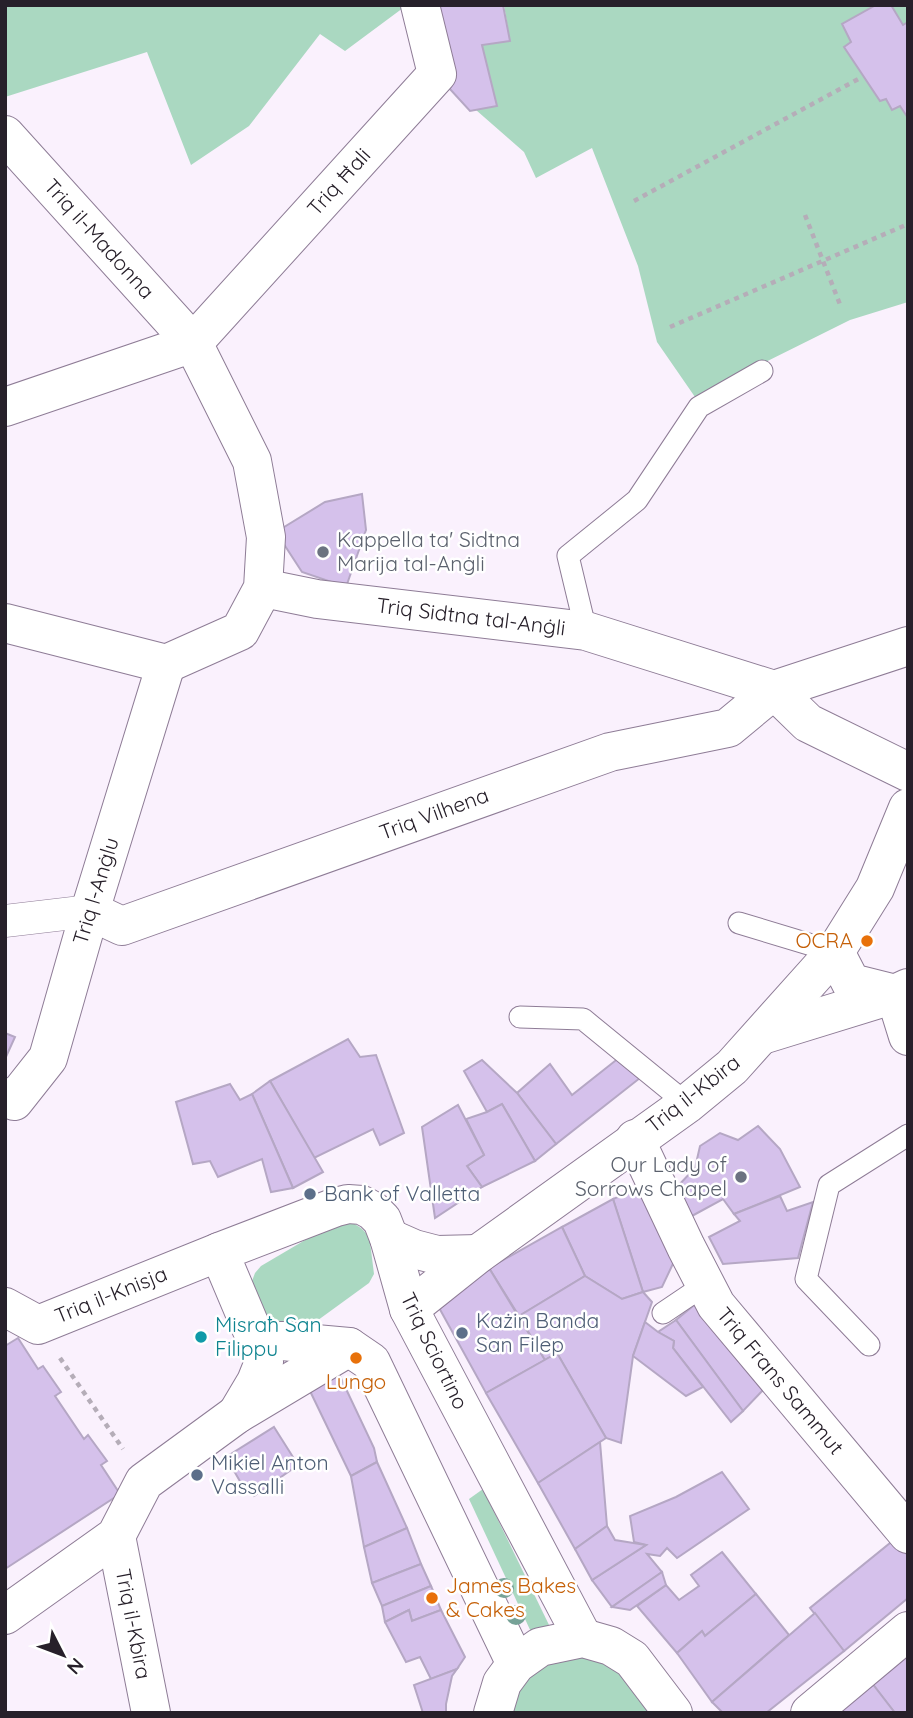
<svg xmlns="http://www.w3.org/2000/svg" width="913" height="1718" font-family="Quicksand,sans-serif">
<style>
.green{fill:#aad8c1}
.building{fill:#d5c1eb;stroke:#b5a7c4;stroke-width:2}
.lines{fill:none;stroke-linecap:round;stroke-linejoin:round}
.service-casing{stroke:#8e7c96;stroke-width:23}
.pedestrian-casing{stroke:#8e7c96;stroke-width:33}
.minor-casing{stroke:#8e7c96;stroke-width:40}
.tertiary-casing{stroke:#8e7c96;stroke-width:40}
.path{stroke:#b5adb8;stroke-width:4.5;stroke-dasharray:5 5;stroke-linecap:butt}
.service{stroke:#fff;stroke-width:21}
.pedestrian{stroke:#fff;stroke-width:32}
.minor{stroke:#fff;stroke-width:38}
.tertiary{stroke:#fff;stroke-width:38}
.tree{fill:#76a297}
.worship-dot{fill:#6b7280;stroke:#fff;stroke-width:2.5}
.food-dot{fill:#e8710a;stroke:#fff;stroke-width:2.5}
.service-dot{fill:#5c6f8a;stroke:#fff;stroke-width:2.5}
.culture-dot{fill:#0f9aa8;stroke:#fff;stroke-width:2.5}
.labels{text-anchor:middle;stroke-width:5;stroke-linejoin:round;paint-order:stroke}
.street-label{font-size:21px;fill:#27202a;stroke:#fff}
.worship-label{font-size:21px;fill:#5b616d;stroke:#fff;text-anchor:start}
.food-label{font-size:21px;fill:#c56008;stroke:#fff;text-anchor:end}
.service-label{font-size:21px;fill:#4e5e75;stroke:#fff;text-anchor:start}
.culture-label{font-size:21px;fill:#0d838f;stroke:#fff;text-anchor:start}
</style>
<rect width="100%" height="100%" fill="#faf1fd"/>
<g class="green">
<path d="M5,5H407L345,51L320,34L249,126L191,165L147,52L5,97Z"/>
<path d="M504,5H908V302L850,320L695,397L657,342L638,266L592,148L536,178L524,152L476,110L497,105L482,45L510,41Z"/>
<path d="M334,1223H353L361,1228L367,1234L370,1242L374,1274L369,1283L303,1331L268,1324L252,1281L255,1273L261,1266Z"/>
<path d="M483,1489L550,1627L532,1634L469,1499Z"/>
<path d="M564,1649L614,1661L655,1713H509L513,1688Z"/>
</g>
<g class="building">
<path d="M433,5H503L510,41L482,45L497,106L470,111L449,88Z"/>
<path d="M876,5H891L903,25L908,22V118L900,106L892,110L886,99L880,101L844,47L851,42L842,24Z"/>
<path d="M362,494L366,530L346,587L302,572L276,532L325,502Z"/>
<path d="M5,1033L15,1037L5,1059Z"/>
<path d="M348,1039L360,1057L376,1055L404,1133L380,1145L373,1129L314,1158L270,1081Z"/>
<path d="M620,1057L640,1078L556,1144L517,1093L550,1064L572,1095Z"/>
<path d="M482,1060L517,1093L556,1144L535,1161L502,1104L487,1112L464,1071Z"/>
<path d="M270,1081L323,1172L293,1188L252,1094Z"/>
<path d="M230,1084L240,1100L252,1094L293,1188L271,1192L262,1159L218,1177L210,1161L193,1164L176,1102Z"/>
<path d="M502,1104L535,1161L482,1187L467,1166L484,1155L466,1119L487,1112Z"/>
<path d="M458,1105L484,1155L467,1166L482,1187L435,1218L422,1127Z"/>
<path d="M758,1126L780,1149L800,1187L734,1214L723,1199L690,1217L676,1188L695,1168L700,1146L720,1133L738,1140Z"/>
<path d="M646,1185L678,1253L662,1287L643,1292L613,1199Z"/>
<path d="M780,1196L787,1211L813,1202L798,1258L723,1264L709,1237L740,1221L734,1214Z"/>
<path d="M613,1199L643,1292L622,1299L585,1276L562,1227Z"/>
<path d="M562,1227L585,1276L519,1316L489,1268Z"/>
<path d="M489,1268L545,1360L486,1393L437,1304Z"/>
<path d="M585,1276L622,1299L643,1292L652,1302L633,1356L621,1443L606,1438L557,1353L545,1360L519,1316Z"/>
<path d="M698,1302L765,1388L743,1411L676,1320Z"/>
<path d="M676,1320L743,1411L731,1422L673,1348L674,1341L658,1332Z"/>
<path d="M645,1322L658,1332L674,1341L673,1348L703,1387L686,1396L633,1356Z"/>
<path d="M18,1338L38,1369L43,1366L61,1392L55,1396L84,1439L88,1435L107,1461L101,1465L120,1494L5,1569V1346Z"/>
<path d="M557,1353L606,1438L538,1483L486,1393Z"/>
<path d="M338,1372L374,1448L377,1462L351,1476L310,1391Z"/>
<path d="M274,1427L298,1465L254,1496L244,1483H241L226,1457Z"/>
<path d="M600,1442L607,1526L575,1549L538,1483Z"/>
<path d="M377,1462L407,1528L364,1547L351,1476Z"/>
<path d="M722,1472L749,1509L677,1558L667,1548L660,1556L647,1554L662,1572L612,1607L592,1580L646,1545L634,1542L630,1516L676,1497Z"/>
<path d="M607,1526L615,1540L646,1545L592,1580L575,1549Z"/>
<path d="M407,1528L421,1564L372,1583L364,1547Z"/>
<path d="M895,1539L908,1556V1598L844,1651L810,1608Z"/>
<path d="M722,1552L756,1594L705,1636L702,1631L677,1653L637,1606L666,1585L679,1600L699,1586L691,1575Z"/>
<path d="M421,1564L431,1586L382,1606L372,1583Z"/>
<path d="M662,1572L666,1585L630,1610L612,1607Z"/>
<path d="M431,1586L441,1610L412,1621L409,1610L385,1622L382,1606Z"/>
<path d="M756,1594L789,1635L712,1702L677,1653L702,1631L705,1636Z"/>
<path d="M409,1610L412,1621L441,1610L465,1657L457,1669L431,1679L420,1657L406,1662L385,1622Z"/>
<path d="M815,1613L844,1651L766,1713H723L712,1702Z"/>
<path d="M908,1644V1713H895L868,1678Z"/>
<path d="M457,1669L452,1676L446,1704V1713H423L414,1685Z"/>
<path d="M868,1678L895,1713H826Z"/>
</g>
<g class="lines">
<g class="service-casing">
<g id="service">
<path d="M586,631L568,556L637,500L699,407L762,371"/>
<path d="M739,923L835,952"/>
<path d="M520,1017L583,1019L687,1104"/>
<path d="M663,1313L706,1284"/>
<path d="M869,1345L806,1279L829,1185L908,1135"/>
</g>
</g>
<g class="pedestrian-casing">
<path id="pedestrian" d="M5,921L90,911"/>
</g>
<g class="minor-casing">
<g id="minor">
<path d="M5,135L193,343L252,461L266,537L263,588L240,631L166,664L5,623"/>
<path d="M5,407L193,343L437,74L420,5"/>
<path d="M263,588L317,599L586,631L774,690L808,723L908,772"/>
<path d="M90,911L122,926L610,752L728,728L774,690L908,646"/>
<path d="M835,952L851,983L895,994L908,1036"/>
<path d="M762,1035L895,994L908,988"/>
<path d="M5,1097L14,1101L48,1058L90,911L166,664"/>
<path d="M635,1139L686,1247L716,1305L908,1534"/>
<path d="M389,1238L414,1249L437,1255L478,1254"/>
<path d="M5,1307L38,1325L219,1252"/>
<path d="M409,1309L478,1254L687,1104L732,1067L835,952L875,888L908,808"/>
<path d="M237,1414L256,1382L264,1362L257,1342"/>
<path d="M116,1536L151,1713"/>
<path d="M5,1615L116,1536L144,1482L237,1414L349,1347"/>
<path d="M810,1713L908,1631"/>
</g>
</g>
<g class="tertiary-casing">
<g id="tertiary">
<path d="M516,1664L371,1362L349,1347L282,1341L257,1342L219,1252L336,1207L348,1204L362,1205L373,1211L382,1220L389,1238L409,1309L583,1638"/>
<path d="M493,1713L502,1683L516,1664L540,1647L583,1638L611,1646L632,1659L673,1713"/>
</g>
</g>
<g class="path">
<path d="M634,201L862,77"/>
<path d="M805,215L841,307"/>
<path d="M670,327L908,224"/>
<path d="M60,1358L123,1449"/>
</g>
<use href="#service" class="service"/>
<use href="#pedestrian" class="pedestrian"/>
<use href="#minor" class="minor"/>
<use href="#tertiary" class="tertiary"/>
</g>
<g class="tree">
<circle cx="504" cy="1588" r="10"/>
<circle cx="516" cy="1615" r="10"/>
</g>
<g class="worship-dot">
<circle cx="323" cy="552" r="7"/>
<circle cx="741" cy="1177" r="7"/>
</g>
<g class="food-dot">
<circle cx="867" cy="941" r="7"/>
<circle cx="356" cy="1358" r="7"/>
<circle cx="432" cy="1598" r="7"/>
</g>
<g class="service-dot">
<circle cx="310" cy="1194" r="7"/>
<circle cx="462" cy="1333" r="7"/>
<circle cx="197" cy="1475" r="7"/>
</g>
<circle class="culture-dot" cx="201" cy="1337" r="7"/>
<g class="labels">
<g class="street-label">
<text transform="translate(339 182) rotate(-48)" y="7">Triq Ħali</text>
<text transform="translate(99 239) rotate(48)" y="7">Triq il-Madonna</text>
<text transform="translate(471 617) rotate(7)" y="7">Triq Sidtna tal-Anġli</text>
<text transform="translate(434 814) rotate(-20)" y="7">Triq Vilhena</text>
<text transform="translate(96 891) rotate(-73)" y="7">Triq l-Anġlu</text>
<text transform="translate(693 1094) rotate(-38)" y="7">Triq il-Kbira</text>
<text transform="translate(111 1295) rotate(-22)" y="7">Triq il-Knisja</text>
<text transform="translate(434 1351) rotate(64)" y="7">Triq Sciortino</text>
<text transform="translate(780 1381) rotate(50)" y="7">Triq Frans Sammut</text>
<text transform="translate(133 1624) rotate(79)" y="7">Triq il-Kbira</text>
</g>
<g class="worship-label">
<text x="337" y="547">Kappella ta' Sidtna<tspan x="337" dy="24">Marija tal-Anġli</tspan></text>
<text x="727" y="1172" text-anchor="end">Our Lady of<tspan x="727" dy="24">Sorrows Chapel</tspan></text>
</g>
<g class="food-label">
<text x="853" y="948">OCRA</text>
<text x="356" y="1389" text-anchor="middle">Lungo</text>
<text x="446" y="1593" text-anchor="start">James Bakes<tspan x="446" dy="24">&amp; Cakes</tspan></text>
</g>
<g class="service-label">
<text x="324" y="1201">Bank of Valletta</text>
<text x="476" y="1328">Każin Banda<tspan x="476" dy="24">San Filep</tspan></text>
<text x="211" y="1470">Mikiel Anton<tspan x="211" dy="24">Vassalli</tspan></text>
</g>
<g class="culture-label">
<text x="215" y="1332">Misraħ San<tspan x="215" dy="24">Filippu</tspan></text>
</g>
</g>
<rect width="913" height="1718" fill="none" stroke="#27202a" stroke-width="14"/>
<g transform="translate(63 1655) rotate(132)" stroke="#ffffff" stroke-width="5" paint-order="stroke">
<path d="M0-5L12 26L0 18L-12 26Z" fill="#27202a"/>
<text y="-10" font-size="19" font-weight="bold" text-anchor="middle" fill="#27202a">N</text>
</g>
</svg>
